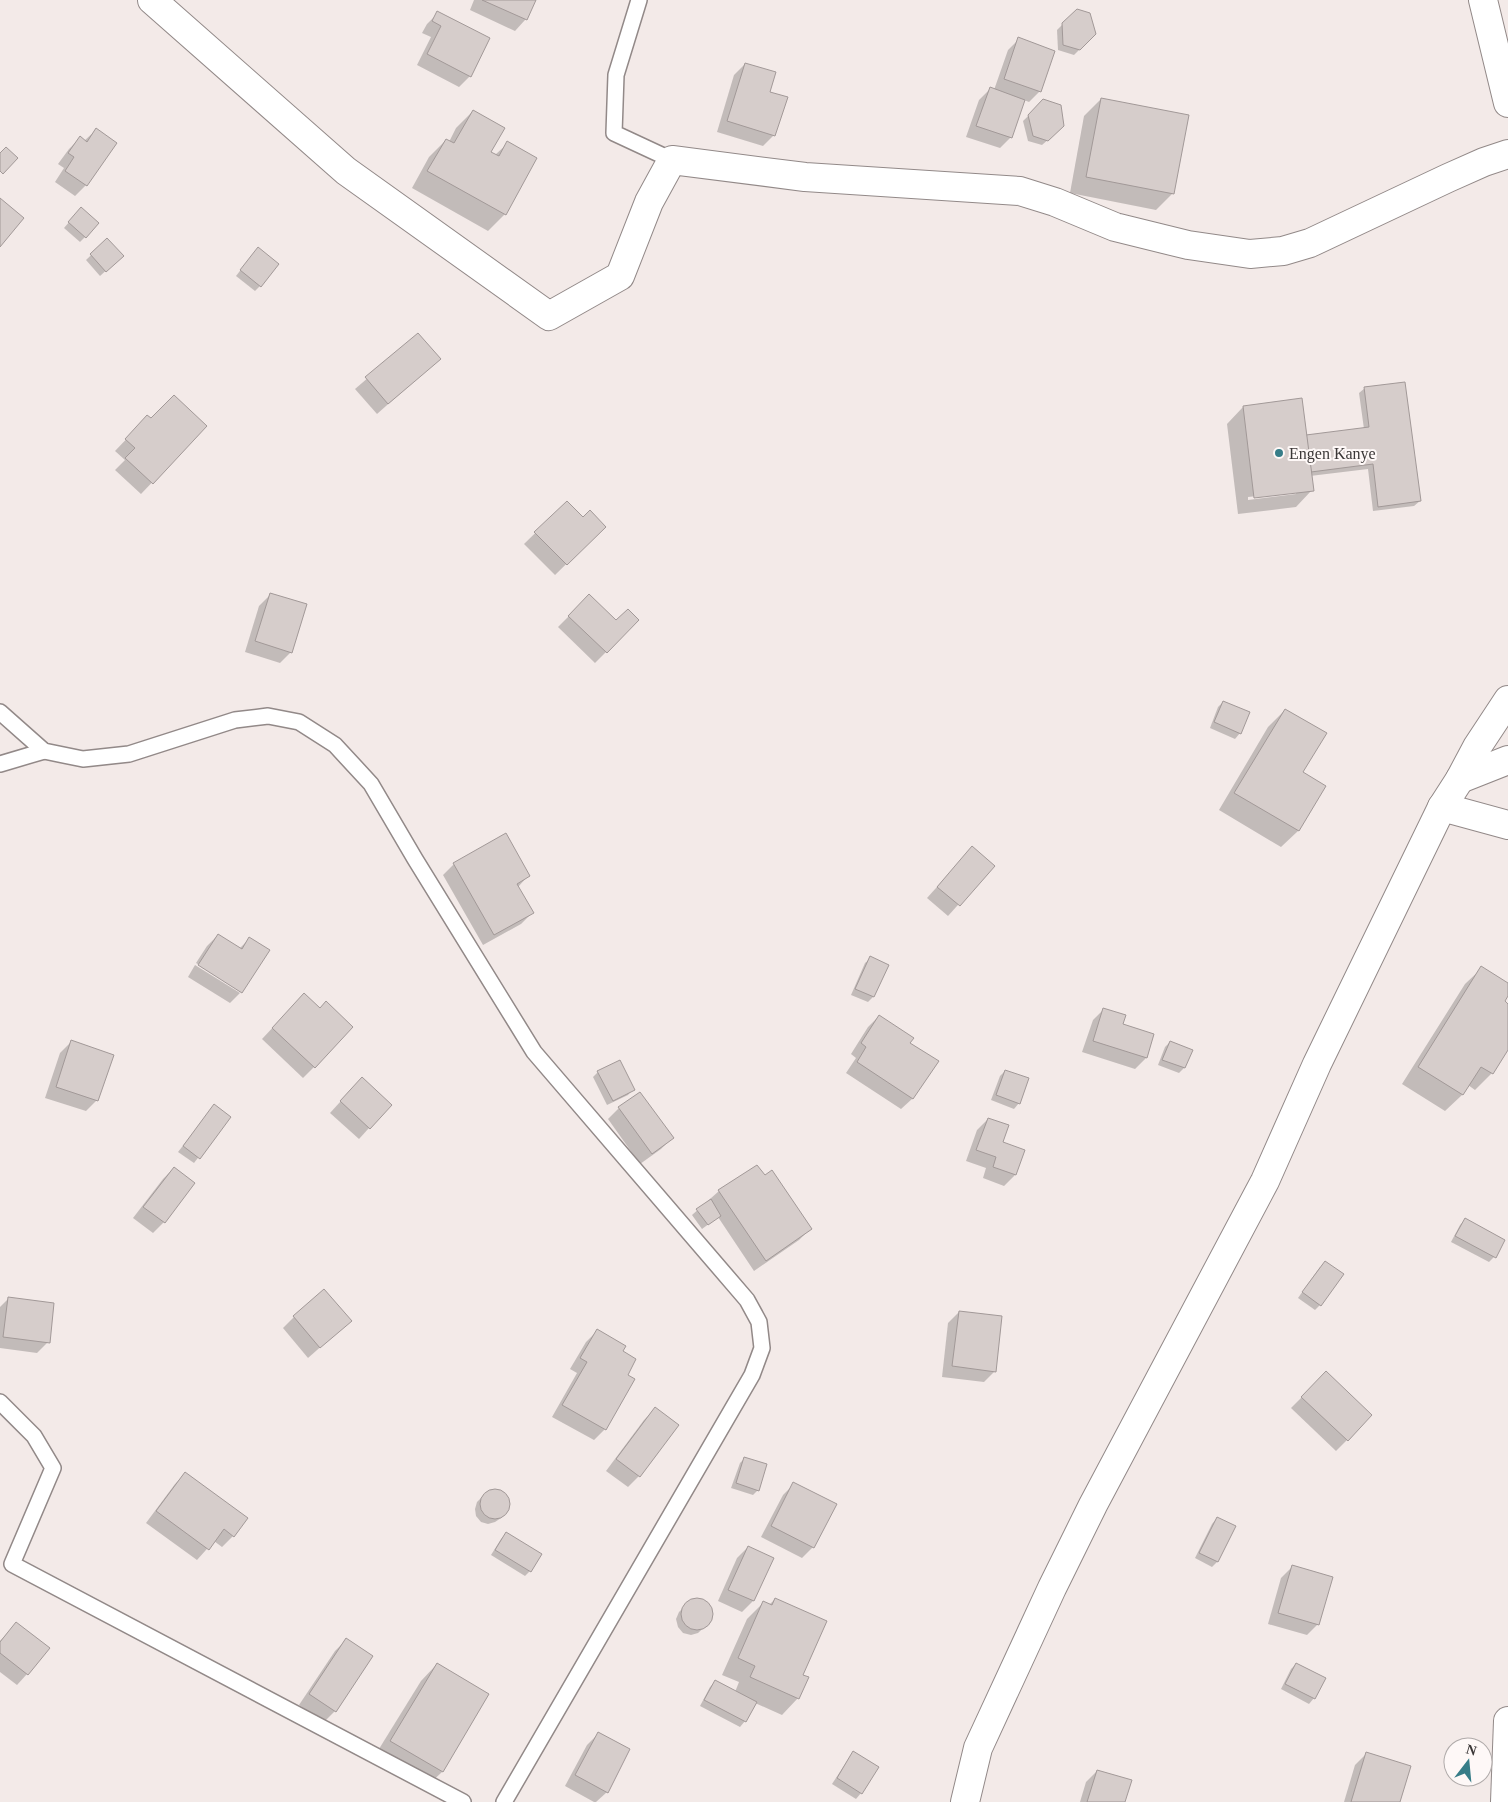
<svg xmlns="http://www.w3.org/2000/svg" width="1508" height="1802" font-family="'Times New Roman',serif">
<style>
.shadow{fill:#0003;fill-rule:evenodd}
.building{fill:#d6cdcb;stroke:#a29998}
.lines{fill:none;stroke-linecap:round;stroke-linejoin:round}
.lane-casing{stroke:#928988;stroke-width:18}
.street-casing{stroke:#928988;stroke-width:30}
.secondary-casing{stroke:#928988;stroke-width:30}
.highway-casing{stroke:#928988;stroke-width:30}
.lane{stroke:#fff;stroke-width:15}
.street{stroke:#fff;stroke-width:28}
.secondary{stroke:#fff;stroke-width:28}
.highway{stroke:#fff;stroke-width:28}
.poi-dot{fill:#377d88;stroke:#fef8f7;stroke-width:2}
.labels{text-anchor:middle;stroke-width:4;stroke-linejoin:round;paint-order:stroke}
.poi-label{font-size:16px;fill:#3b3737;stroke:#fef8f7;text-anchor:start}
</style>
<rect width="100%" height="100%" fill="#f3eae8"/>
<g class="shadow">
<path d="M474,0H534L525,20L515,31L470,10Z"/>
<path d="M1077,10L1095,34L1074,55L1058,50L1057,30Z"/>
<path d="M438,13L470,76L459,87L417,65L431,37L422,33L427,24Z"/>
<path d="M1019,39L1040,91L1029,102L1024,100L1011,137L1000,148L966,137L979,100L990,89L994,90L1008,50Z"/>
<path d="M745,64L768,93L774,135L763,146L717,132L734,75Z"/>
<path d="M1101,99L1173,193L1156,210L1070,193L1084,116Z"/>
<path d="M1044,101L1058,131L1042,145L1028,141L1023,121Z"/>
<path d="M473,111L490,152L495,155L508,143L505,214L488,231L412,188L429,157L446,140L449,142L456,128Z"/>
<path d="M96,130L86,185L75,196L55,182L64,168L58,164L69,149L80,138L84,141Z"/>
<path d="M76,214L85,237L80,242L64,228Z"/>
<path d="M107,240L122,256L100,276L86,260Z"/>
<path d="M253,254L260,286L255,291L236,276Z"/>
<path d="M418,335L439,359L377,414L355,389Z"/>
<path d="M1365,388L1420,501L1414,506L1373,511L1368,469L1310,476L1312,490L1296,507L1238,514L1227,424L1243,407L1301,400L1305,436L1364,429L1359,393ZM1296,492V494L1248,500V497Z"/>
<path d="M151,420L206,426L141,494L115,470L125,460L115,451L137,428Z"/>
<path d="M567,502L583,518L604,527L555,575L524,544Z"/>
<path d="M270,595L291,652L280,663L245,652L259,606Z"/>
<path d="M589,596L616,622L638,620L595,663L558,627Z"/>
<path d="M1223,702L1240,733L1235,739L1210,728L1218,707Z"/>
<path d="M1285,710L1302,773L1324,787L1298,831L1281,847L1219,810L1268,727Z"/>
<path d="M972,848L993,866L948,916L927,898Z"/>
<path d="M454,864L528,876L518,887L532,913L521,924L483,945L443,875Z"/>
<path d="M218,935L239,949L249,939L240,993V990L196,963L207,946Z"/>
<path d="M871,958L888,965L873,997L868,1002L851,995L865,963Z"/>
<path d="M195,965L240,993L230,1003L188,977Z"/>
<path d="M1482,968L1508,984V994L1503,1002L1508,1005V1048L1492,1073L1475,1090L1468,1085L1462,1095L1445,1111L1402,1084L1465,984Z"/>
<path d="M293,1006L314,1067L303,1078L262,1039Z"/>
<path d="M1104,1009L1121,1025L1153,1035L1146,1058L1135,1069L1082,1052L1093,1020Z"/>
<path d="M879,1016L909,1043L912,1099L901,1109L846,1073L856,1058L851,1054L868,1027Z"/>
<path d="M71,1042L97,1100L86,1111L45,1098L60,1053Z"/>
<path d="M1170,1042L1191,1050L1184,1068L1179,1073L1158,1065L1165,1047Z"/>
<path d="M1005,1071L1019,1103L1014,1109L991,1100L1000,1076Z"/>
<path d="M598,1072L633,1089L628,1095L607,1105L593,1077Z"/>
<path d="M351,1090L369,1128L359,1139L330,1113Z"/>
<path d="M214,1106L229,1117L194,1163L178,1152Z"/>
<path d="M619,1108L672,1138L661,1149L640,1164L608,1119Z"/>
<path d="M988,1119L1002,1143L1015,1175L1004,1186L983,1178L986,1168L966,1161L977,1130Z"/>
<path d="M174,1168L164,1222L153,1233L133,1218L163,1179Z"/>
<path d="M719,1191L810,1229L799,1240L754,1271L718,1217L702,1229L692,1215Z"/>
<path d="M1465,1220L1504,1240L1494,1257L1489,1262L1451,1242L1460,1225Z"/>
<path d="M1320,1267V1305L1315,1310L1298,1298Z"/>
<path d="M9,1298L48,1342L37,1353L0,1348V1307Z"/>
<path d="M959,1312L995,1371L984,1382L942,1377L948,1323Z"/>
<path d="M294,1317L350,1321L308,1358L283,1328Z"/>
<path d="M597,1331L621,1351L626,1375L605,1429L594,1440L552,1417L577,1373L570,1369L586,1342Z"/>
<path d="M1326,1373L1347,1440L1336,1451L1291,1408Z"/>
<path d="M655,1409L677,1425L639,1476L628,1487L606,1471L644,1420Z"/>
<path d="M745,1458L758,1490L753,1495L731,1488L740,1463Z"/>
<path d="M185,1474L233,1536L222,1547L214,1541L197,1560L146,1523L175,1484Z"/>
<path d="M794,1484L813,1547L802,1558L761,1537L783,1495Z"/>
<path d="M496,1490L502,1492L507,1498L508,1505L506,1512L501,1518L495,1522L488,1524L481,1522L476,1516L475,1509L477,1502L488,1491Z"/>
<path d="M1217,1518L1234,1527L1217,1562L1212,1567L1195,1558L1212,1524Z"/>
<path d="M506,1534L530,1571L525,1576L491,1555L501,1539Z"/>
<path d="M748,1547L753,1601L742,1612L718,1601L737,1558Z"/>
<path d="M1292,1567L1318,1624L1307,1635L1268,1624L1281,1578Z"/>
<path d="M698,1599L705,1601L710,1607L712,1615L710,1622L698,1633L691,1635L683,1633L678,1627L676,1619L679,1612L690,1601Z"/>
<path d="M775,1599L802,1675L798,1698L782,1715L755,1703L745,1721L740,1727L700,1706L710,1687L715,1682L735,1692L739,1682L722,1675L747,1619L763,1603L769,1605Z"/>
<path d="M16,1624L27,1674L17,1685L0,1672V1641Z"/>
<path d="M346,1640L335,1711L324,1722L299,1705L335,1651Z"/>
<path d="M437,1664L488,1694L442,1772L425,1788L374,1757L421,1681Z"/>
<path d="M1296,1664L1314,1698L1309,1704L1281,1689L1291,1669Z"/>
<path d="M598,1734L607,1792L596,1802H594L565,1786L587,1745Z"/>
<path d="M854,1752L861,1793L856,1799L832,1784L849,1758Z"/>
<path d="M1366,1754L1399,1802H1344L1355,1765Z"/>
<path d="M1097,1771L1124,1802H1080L1086,1782Z"/>
</g>
<g class="building">
<path d="M482,0H536L527,20Z"/>
<path d="M1077,9L1090,13L1096,34L1080,50L1063,45L1062,23Z"/>
<path d="M437,11L490,38L471,77L427,54L441,26L432,21Z"/>
<path d="M1018,37L1055,51L1041,92L1004,79Z"/>
<path d="M745,63L776,72L770,92L788,97L775,136L727,121Z"/>
<path d="M990,87L1025,100L1012,138L976,126Z"/>
<path d="M1101,98L1189,115L1174,194L1086,177Z"/>
<path d="M1043,99L1061,105L1064,126L1048,141L1033,136L1028,115Z"/>
<path d="M473,110L505,128L491,152L499,156L507,141L537,158L506,215L427,171L446,139L454,143Z"/>
<path d="M96,128L117,143L87,186L65,171L74,157L68,153L80,136L87,142Z"/>
<path d="M6,147L18,158L3,174L0,171V153Z"/>
<path d="M0,198L24,218L0,247Z"/>
<path d="M81,207L99,223L86,238L68,222Z"/>
<path d="M107,238L124,256L106,272L90,254Z"/>
<path d="M258,247L279,264L261,287L240,270Z"/>
<path d="M418,333L441,359L388,404L365,377Z"/>
<path d="M1405,382L1421,501L1378,507L1373,464L1311,472L1306,435L1369,427L1364,387Z"/>
<path d="M174,395L207,426L153,484L125,458L135,448L125,439L147,415L151,418Z"/>
<path d="M1302,398L1314,491L1254,498L1243,406Z"/>
<path d="M567,501L583,517L590,510L606,527L567,565L534,532Z"/>
<path d="M270,593L307,604L292,653L255,641Z"/>
<path d="M589,594L616,620L628,609L639,620L607,653L568,616Z"/>
<path d="M1223,701L1250,712L1241,734L1214,722Z"/>
<path d="M1285,709L1327,733L1303,772L1326,786L1299,831L1234,793Z"/>
<path d="M506,833L530,876L517,884L534,913L494,935L453,863Z"/>
<path d="M972,846L995,866L960,906L937,887Z"/>
<path d="M218,934L242,949L249,937L270,950L242,993L198,965Z"/>
<path d="M870,956L889,965L874,997L855,989Z"/>
<path d="M1481,966L1508,983V996L1505,1001L1508,1004V1050L1493,1074L1481,1067L1463,1095L1418,1067Z"/>
<path d="M304,993L320,1008L326,1001L353,1027L315,1068L272,1028Z"/>
<path d="M1103,1008L1126,1015L1123,1024L1154,1034L1147,1058L1093,1041Z"/>
<path d="M879,1015L914,1038L910,1043L939,1061L913,1099L857,1062L866,1047L861,1043Z"/>
<path d="M71,1040L114,1055L98,1101L56,1087Z"/>
<path d="M1170,1041L1193,1050L1185,1068L1162,1060Z"/>
<path d="M620,1060L635,1090L613,1101L597,1071Z"/>
<path d="M1005,1070L1029,1078L1020,1104L996,1095Z"/>
<path d="M362,1077L392,1105L370,1129L340,1101Z"/>
<path d="M640,1092L674,1138L652,1154L618,1107Z"/>
<path d="M214,1104L231,1117L200,1159L183,1146Z"/>
<path d="M988,1118L1009,1125L1003,1142L1025,1150L1016,1175L993,1167L996,1157L976,1150Z"/>
<path d="M757,1165L765,1175L772,1170L812,1229L766,1261L718,1190Z"/>
<path d="M174,1167L195,1183L165,1223L143,1207Z"/>
<path d="M711,1199L721,1216L708,1225L696,1209Z"/>
<path d="M1465,1218L1505,1240L1496,1258L1455,1236Z"/>
<path d="M1325,1261L1344,1274L1321,1306L1302,1292Z"/>
<path d="M324,1289L352,1321L320,1348L293,1316Z"/>
<path d="M8,1297L54,1303L50,1343L3,1337Z"/>
<path d="M959,1311L1002,1316L996,1372L952,1366Z"/>
<path d="M597,1329L626,1346L623,1351L636,1359L628,1375L635,1379L606,1430L562,1405L587,1362L580,1358Z"/>
<path d="M1326,1371L1372,1415L1348,1441L1301,1397Z"/>
<path d="M655,1407L679,1425L640,1477L616,1459Z"/>
<path d="M744,1457L767,1464L759,1491L736,1483Z"/>
<path d="M185,1472L248,1518L234,1537L224,1529L209,1550L156,1511Z"/>
<path d="M793,1482L837,1504L814,1548L771,1526Z"/>
<circle cx="495" cy="1504" r="15"/>
<path d="M1217,1517L1236,1526L1218,1562L1199,1553Z"/>
<path d="M506,1532L542,1554L531,1572L495,1550Z"/>
<path d="M748,1546L774,1558L754,1601L728,1590Z"/>
<path d="M1292,1565L1333,1577L1319,1625L1278,1613Z"/>
<path d="M775,1598L827,1621L803,1675L809,1677L799,1699L750,1677L755,1666L738,1658L763,1601L772,1605Z"/>
<circle cx="697" cy="1614" r="16"/>
<path d="M16,1622L50,1648L28,1675L0,1653V1642Z"/>
<path d="M346,1638L373,1656L336,1712L309,1694Z"/>
<path d="M437,1663L489,1694L443,1772L390,1741Z"/>
<path d="M1296,1663L1326,1678L1315,1699L1285,1684Z"/>
<path d="M715,1680L757,1702L746,1722L704,1700Z"/>
<path d="M598,1732L630,1749L608,1793L575,1775Z"/>
<path d="M853,1751L879,1767L862,1794L837,1778Z"/>
<path d="M1366,1752L1411,1766L1400,1802H1351Z"/>
<path d="M1097,1770L1132,1780L1125,1802H1087Z"/>
</g>
<g class="lines">
<g class="lane-casing">
<g id="lane">
<path d="M639,0L616,75L614,133L672,160"/>
<path d="M0,712L44,751L83,759L129,754L235,720L268,716L299,722L335,745L371,784L415,859L534,1052L747,1300L759,1322L762,1348L752,1375L504,1802"/>
<path d="M0,764L44,751"/>
<path d="M0,1402L34,1436L53,1468L12,1564L463,1802"/>
</g>
</g>
<g class="street-casing">
<g id="street">
<path d="M152,0L346,171L549,316L620,276L649,202L672,160L805,177L1020,191L1055,202L1115,227L1188,245L1250,254L1283,251L1310,243L1448,178L1484,162L1508,154"/>
<path d="M1442,807L1508,825"/>
<path d="M1505,1802L1508,1721"/>
</g>
</g>
<g class="secondary-casing">
<path id="secondary" d="M965,1802L978,1748L1052,1588L1093,1505L1265,1181L1317,1064L1442,807L1460,779L1477,747L1508,700"/>
</g>
<g class="highway-casing">
<g id="highway">
<path d="M1483,0L1508,103"/>
<path d="M1460,779L1508,760"/>
</g>
</g>
<use href="#lane" class="lane"/>
<use href="#street" class="street"/>
<use href="#secondary" class="secondary"/>
<use href="#highway" class="highway"/>
</g>
<circle class="poi-dot" cx="1279" cy="453" r="5"/>
<g class="labels">
<g class="poi-label">
<text x="1289" y="459">Engen Kanye</text>
</g>
</g>
<g transform="translate(1468 1762) rotate(16)"><circle r="24" fill="#fef8f7" stroke="#b0abaa"/>
<path d="M0-4L9 19L0 12L-9 19Z" fill="#377d88"/>
<text y="-8" font-size="14" font-weight="bold" text-anchor="middle" fill="#3b3737">N</text>
</g>
</svg>
